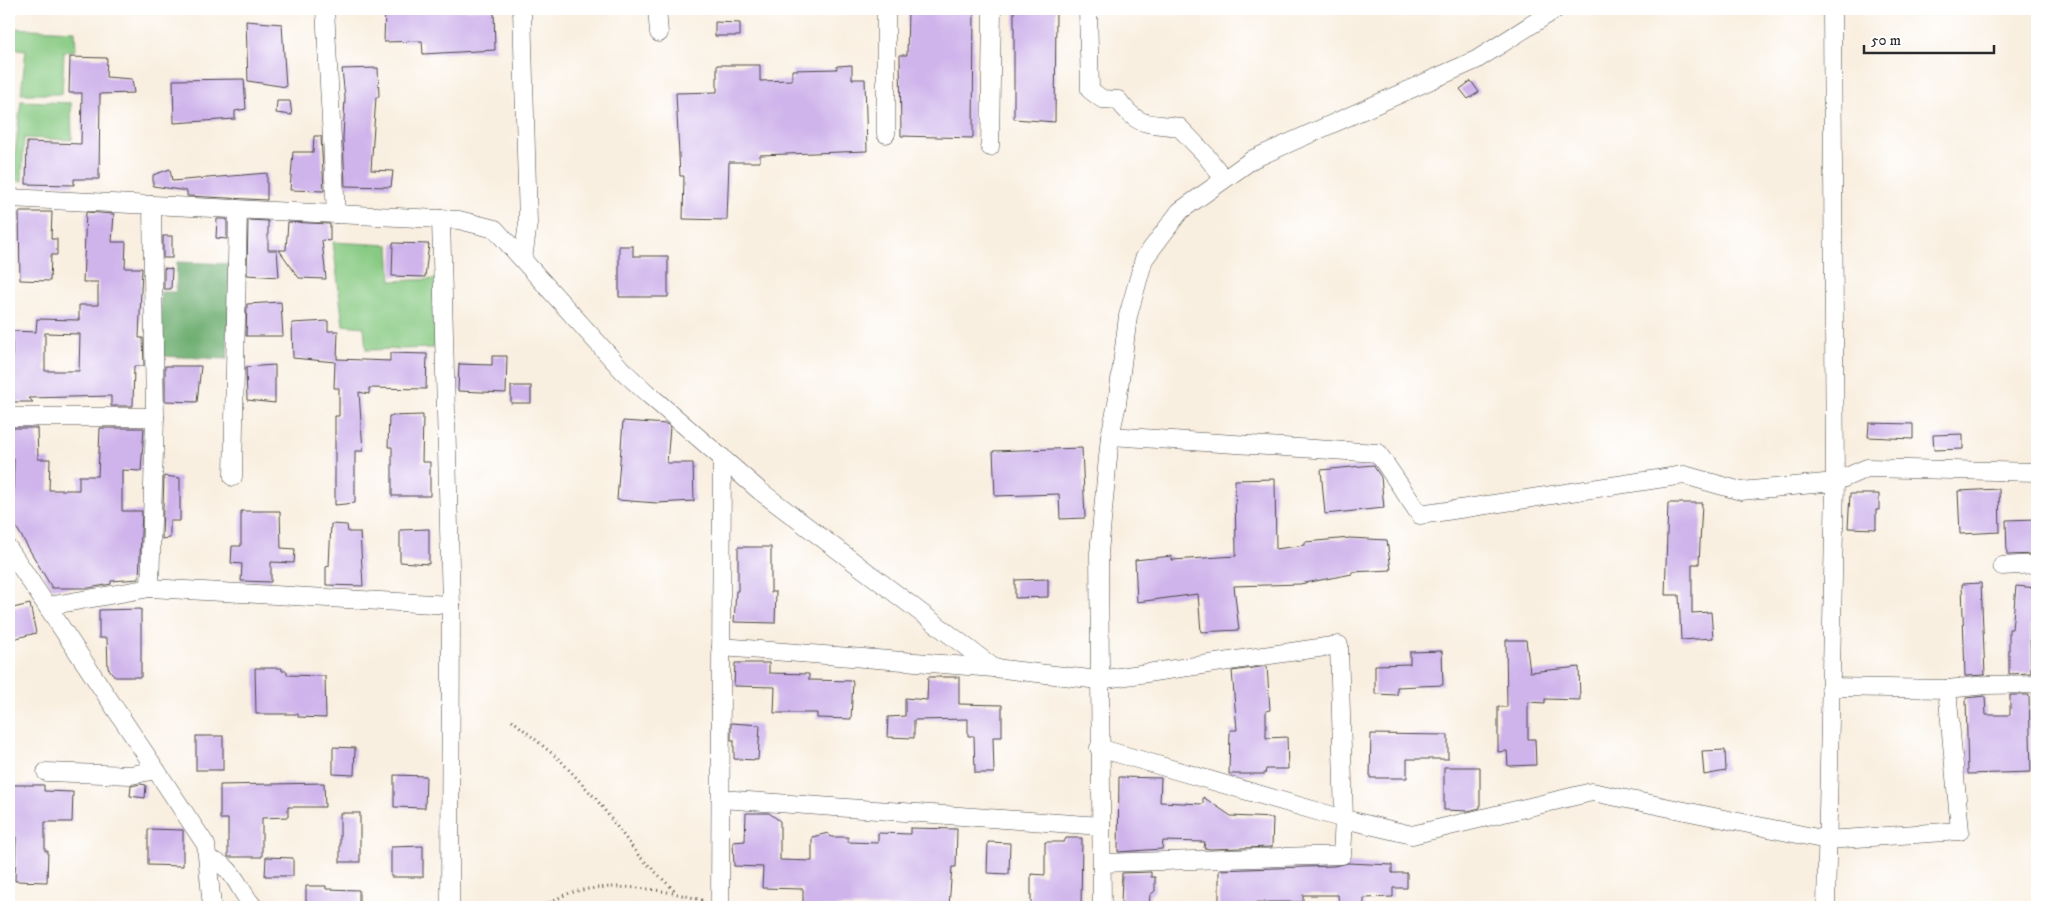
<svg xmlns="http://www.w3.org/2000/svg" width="2046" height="916" font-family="'IM FELL DW Pica',serif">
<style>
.green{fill:#88ca83;stroke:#5a7a57}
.forest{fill:#6eae71;stroke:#4c6c4e}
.building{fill:#cfb4eb;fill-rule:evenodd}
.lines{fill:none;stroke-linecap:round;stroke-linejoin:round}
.minor-casing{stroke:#4a4846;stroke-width:19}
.path{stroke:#4a4846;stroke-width:3;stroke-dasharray:1 4;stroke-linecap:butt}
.minor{stroke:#fff;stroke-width:18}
</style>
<rect width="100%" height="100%" fill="#fff"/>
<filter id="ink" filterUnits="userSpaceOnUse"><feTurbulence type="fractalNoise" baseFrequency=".02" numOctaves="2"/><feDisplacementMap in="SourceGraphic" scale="10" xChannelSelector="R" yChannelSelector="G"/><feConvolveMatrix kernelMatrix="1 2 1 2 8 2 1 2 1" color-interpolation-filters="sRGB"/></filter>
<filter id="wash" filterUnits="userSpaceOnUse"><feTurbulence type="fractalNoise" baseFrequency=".0096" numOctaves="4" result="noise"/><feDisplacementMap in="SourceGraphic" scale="20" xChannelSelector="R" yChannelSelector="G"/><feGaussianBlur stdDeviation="1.12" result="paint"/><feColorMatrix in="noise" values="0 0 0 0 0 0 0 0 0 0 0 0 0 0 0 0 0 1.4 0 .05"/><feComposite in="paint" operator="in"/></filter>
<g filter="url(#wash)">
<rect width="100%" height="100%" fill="#f9efe0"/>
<g class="green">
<path d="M9,28L75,31L76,50L64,52L62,94H21L26,50L9,48Z"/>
<path d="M21,101L71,103L72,140L24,138L22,181H9V154L15,153Z"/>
<path d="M333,242L389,245L391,281L437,279L439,315L434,348L366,350L364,327L343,325Z"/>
</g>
<path class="forest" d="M177,262L230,264L227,359L159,356L161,292H176Z"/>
<g id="blocks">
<g class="building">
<path d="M385,9H414V12L494,9L495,50L423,54L422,41L384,42Z"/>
<path d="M908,9H974L973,138L901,136L900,55H907Z"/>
<path d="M1014,9H1056L1055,122L1014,119Z"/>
<path d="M246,21L282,24L286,87L248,81Z"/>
<path d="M715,22L740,23V36H715Z"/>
<path d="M70,57L107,58L106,77L132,79L134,93L100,94L99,179H74V185L26,184L27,142L81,144L82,93H69Z"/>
<path d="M717,65H760V81L792,80V70L837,69V66L852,65V79H865L867,151L760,155V162H729L727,220L683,219L684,176H680L676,93L717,92Z"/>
<path d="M378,68L379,97H376L371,170L393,171L391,187L345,186L343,138L345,98L342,69Z"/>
<path d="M244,79L246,109L235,111V119L174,123L173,80Z"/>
<path d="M1471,81L1479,92L1468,99L1460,89Z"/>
<path d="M277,101H290L292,115L276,113Z"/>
<path d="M314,136H321L324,191L290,190L293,152H313Z"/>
<path d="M170,169L172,181L267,173V200L187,196V191L153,186V175Z"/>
<path d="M19,212H52L51,239H57V255H51L50,281L20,280Z"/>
<path d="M86,212L114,214L112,242H126L125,268H142L139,338H143L144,366H134L133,406H111V396L29,398L33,402H9V378L12,382V331L36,332L37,319L79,320V305H98V282H83ZM45,333L80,334L79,371H45Z"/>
<path d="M217,219H227V239L216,238Z"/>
<path d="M248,220L268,221V250H277L279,277L247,275Z"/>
<path d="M288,222L330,224V241L322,240L326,279L299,278L279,250H286Z"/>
<rect x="163" y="236" width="9" height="22"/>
<path d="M393,243L429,244L425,277L392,276Z"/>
<path d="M619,246H633V256H668V297H619Z"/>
<path d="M164,268L172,269L171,289H164Z"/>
<path d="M281,302L283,336H246L247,304Z"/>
<path d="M328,321V331H338L337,359L390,361V353L427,354L426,389L369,388V394L359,392L363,451H355V503L335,505V416H339V388H334L335,362L293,358L292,323Z"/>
<path d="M492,356H507L506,393L458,391L459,364L492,365Z"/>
<path d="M275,365V403L247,400L246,367Z"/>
<path d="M165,366H201L197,402L165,401Z"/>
<rect x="511" y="386" width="20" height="17"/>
<path d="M423,415L422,462H430V496H392V447H388L389,416Z"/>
<path d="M623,421L667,424L670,427L667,463H693L694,501L657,503L617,500Z"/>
<path d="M1869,423L1913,424V439L1868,437Z"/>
<path d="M9,428H37L38,459H50L49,490H79V476H98L100,428H144L141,471L122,470V511H142L139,579L111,581V584L89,588H52L9,515V496H13L14,459H9Z"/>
<path d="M1963,434V449L1934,450L1933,435Z"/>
<path d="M1082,448L1085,518L1060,519L1059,494L995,496L993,451Z"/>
<path d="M1373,465L1381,477L1384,508L1325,514L1321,470Z"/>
<path d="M164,476L180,478V521H170V538L162,539Z"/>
<path d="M1275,479L1276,549L1305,545V542L1350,538L1387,540L1391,570L1352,572V574L1300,584L1234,586L1239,630L1201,632L1198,594L1137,602L1135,560L1172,556V560L1236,556L1235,480Z"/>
<path d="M1999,489L2000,532L1960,534L1958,491Z"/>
<path d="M1850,494H1879V510H1876V529L1848,528Z"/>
<path d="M1668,503H1702L1699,564H1692V613L1711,612L1713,638L1681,640L1679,595H1665Z"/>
<path d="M241,511H280L281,548L295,549L294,563L271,562V582L241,581L242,564L231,563L232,546H241Z"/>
<path d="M2037,519V554L2007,555L2006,520Z"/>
<path d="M331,524L347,525L348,532H360L363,586L326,585V567L329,566Z"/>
<path d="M429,529V564L400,562V530Z"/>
<path d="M738,547H771V592H776L775,623L734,622L736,591H738Z"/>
<path d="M1048,579V597L1015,598V580Z"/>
<path d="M1981,583L1985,675L1965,676L1962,584Z"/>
<path d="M2016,586L2037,588V625H2030L2031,673L2009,674V629H2012Z"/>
<path d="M30,604L36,633L9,640V609Z"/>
<path d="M141,609V677H115L108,668L107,638H99V610Z"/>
<path d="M1506,640H1526L1530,672L1579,667L1580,700L1545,699V703L1528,702V739H1535L1536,765L1508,766L1507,751L1498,752V707H1507Z"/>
<path d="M1442,651L1443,685L1397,687V695L1375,694V665L1410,664V652Z"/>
<path d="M735,663H769V673L809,674V680L853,681L851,719L817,718V713H774L775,687L734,686Z"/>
<path d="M1267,666L1270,710L1266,711V738L1287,737L1288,769H1266L1265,774H1229L1230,730H1237L1232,671Z"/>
<path d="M255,668H282V671H287V675L325,676L326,718L298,717V714H256Z"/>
<path d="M928,677H959V704L1002,705V737H993L994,773H975L974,736H968V719L914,720V738L887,737L888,717L905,716V698L927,700Z"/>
<path d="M2010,695H2029L2031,772L1968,774L1966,698L1985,696L1986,715H2010Z"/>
<path d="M731,723L760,725L758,760L734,759V740H731Z"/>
<path d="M1371,734L1448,735V759H1407V778H1370Z"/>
<rect x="196" y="736" width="27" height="34"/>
<path d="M333,747L355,748L354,775L333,774Z"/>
<path d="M1725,750L1726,771L1704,775L1702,751Z"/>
<path d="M1444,767H1480V808L1468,811L1444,810Z"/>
<path d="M394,775L426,776L425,808L394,807Z"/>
<path d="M1119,777L1161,778L1160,802L1203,804V797L1231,816L1273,818L1272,847L1210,849L1204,848L1205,842L1163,841L1162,849L1118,852Z"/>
<path d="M324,783L325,807H288V817L262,818V857H228V819H220V785Z"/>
<path d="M140,784L146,785L145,798L130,796L131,786Z"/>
<path d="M9,785H44V791L73,792L72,822H45V851H48L47,882L15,881L16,837L9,838Z"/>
<rect x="340" y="813" width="20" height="49"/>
<path d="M746,813H769L780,821V860L812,861V837L828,833L831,837H848V842L878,843V833L910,834V828L957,829L956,867H952L949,906L803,907V889L762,888L763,867L734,866L733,842L745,841Z"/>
<path d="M148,829L183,830V866L148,865Z"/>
<path d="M1066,838H1082L1081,907H1031V874L1045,875V842H1064Z"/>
<path d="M988,842L1010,843L1009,874L987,873Z"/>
<path d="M423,846V877H391V847Z"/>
<path d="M266,857L293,858V876H265Z"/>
<path d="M1348,863L1392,865V873H1407V888H1393V897L1364,898V907H1339L1338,895H1303V902H1257V907H1219V870L1334,866Z"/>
<path d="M1151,872V877H1155V891L1150,895L1149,907L1121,906L1122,873Z"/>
<path d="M306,886H326V889L359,890V907L306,906Z"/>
</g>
</g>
</g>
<g filter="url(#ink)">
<use href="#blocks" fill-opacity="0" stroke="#4a4846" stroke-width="1"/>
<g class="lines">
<g class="minor-casing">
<g id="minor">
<path d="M325,9L336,214"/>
<path d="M522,9L528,223L523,259"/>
<path d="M657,9L659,33"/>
<path d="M886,9V134"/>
<path d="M1088,9L1090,90L1102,99L1118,100C1140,129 1146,122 1179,127L1204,153L1224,179"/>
<path d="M990,147L992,9"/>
<path d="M9,198L459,220L495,229L623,371L647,393L760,491L994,668L1099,680L1339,645L1344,819L1342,855L1103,863"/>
<path d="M441,219L451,605L450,907"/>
<path d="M9,417H155"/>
<path d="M1110,436L1378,453L1420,515L1684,475L1741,491L1835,482L1867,468L2037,472"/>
<path d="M233,477L238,209"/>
<path d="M9,549L206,845L212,907"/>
<path d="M2002,566L2037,564"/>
<path d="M150,588L155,417L152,205"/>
<path d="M48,606L150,588L451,605"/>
<path d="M721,647L994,668"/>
<path d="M1830,687L1947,689L1987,685L2037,684"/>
<path d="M1099,748L1344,819L1412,835L1592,792L1827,840L1960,831L1947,689"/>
<path d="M46,772L131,775L156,770"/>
<path d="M721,799L1101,826"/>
<path d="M208,860C234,863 238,891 254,907"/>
<path d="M720,907L722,457"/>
<path d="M1102,907L1099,553L1110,436L1117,404L1128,316L1144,259L1180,211L1253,159L1476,60L1556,9"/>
<path d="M1826,907L1835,482L1832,9"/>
</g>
</g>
<g class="path">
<path d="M512,720L561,761L597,800L639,856L677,893"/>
<path d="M541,907C551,903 560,896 570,893C612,881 664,889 705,901"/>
</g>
<use href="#minor" class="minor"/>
</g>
</g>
<rect width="2046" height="916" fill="none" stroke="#fff" stroke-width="30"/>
<path d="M1864 45v8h130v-8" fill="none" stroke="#2b2b2b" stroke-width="2.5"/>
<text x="1871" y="45" font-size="15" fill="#2b2b2b" stroke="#ffffff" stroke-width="4" paint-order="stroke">50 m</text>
</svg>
